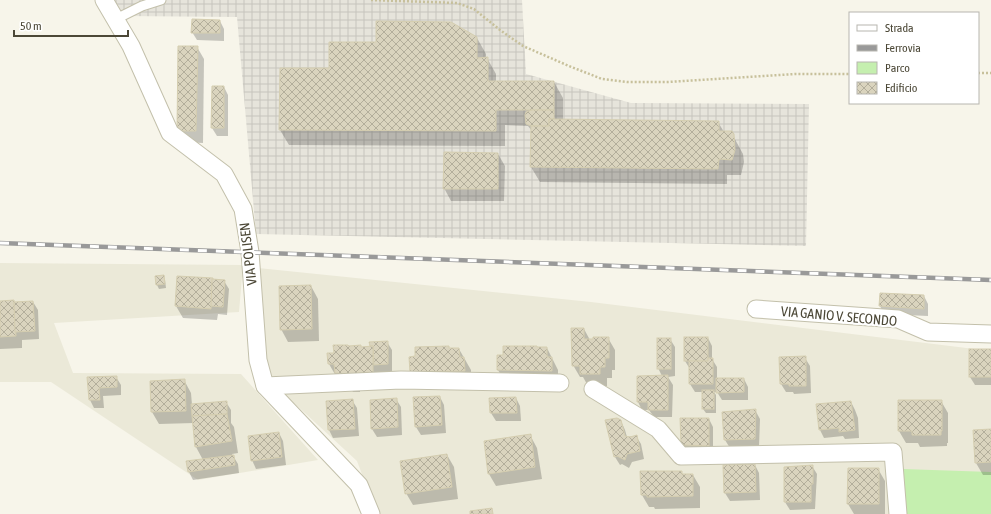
<svg xmlns="http://www.w3.org/2000/svg" width="991" height="514" font-family="'Asap Condensed',sans-serif">
<style>
.residential{fill:#ebe9d8}
.industrial{fill:url(#industrial-grid)}
.green{fill:#c5efaf}
.shadow{fill:#0003}
.building{fill:url(#building-cross-hatch);stroke:#d5ceb0}
.lines{fill:none;stroke-linecap:round;stroke-linejoin:round}
.service-casing{stroke:#c3c0ab;stroke-width:11}
.minor-casing{stroke:#c3c0ab;stroke-width:19}
.path{stroke:#c7c09b;stroke-width:2.5;stroke-dasharray:2 2;stroke-linecap:butt}
.service{stroke:#fff;stroke-width:9}
.minor{stroke:#fff;stroke-width:17}
.rail-casing{stroke:#999;stroke-width:4.5}
.rail{stroke:#fff;stroke-width:3;stroke-dasharray:9;stroke-linecap:butt}
.labels{text-anchor:middle;stroke-width:4;stroke-linejoin:round;paint-order:stroke}
.street-label{font-size:14px;fill:#4c4837;stroke:#fff}
</style>
<defs>
<pattern id="industrial-grid" width="8" height="8" patternUnits="userSpaceOnUse"><rect width="8" height="8" fill="#e6e4db"/><path d="M0 4h8M4 0v8" fill="none" stroke="#c7c5bd"/></pattern>
<pattern id="building-cross-hatch" width="8" height="8" patternUnits="userSpaceOnUse"><rect width="8" height="8" fill="#dad4be"/><path d="M0 0l8 8M0 8l8-8" fill="none" stroke="#b3ae9b"/></pattern>
</defs>
<rect width="100%" height="100%" fill="#f7f5ea"/>
<g class="residential">
<path d="M0,263L243,265L239,312L54,323L73,373L241,374L318,460L198,480L51,382H0Z"/>
<path d="M258,268L591,302L991,351V514H377L357,461L268,379Z"/>
</g>
<path class="industrial" d="M112,0H522L526,74L631,103L809,104L806,246L256,234L237,17L122,16Z"/>
<path class="green" d="M903,469L991,472V514H904Z"/>
<g class="shadow">
<path d="M220,21L224,29V41L197,40L192,32Z"/>
<path d="M477,38L486,54V58H487L496,74V82H554L563,98V120L718,122L724,132H731L743,154L744,162L741,175H727V184L540,182L531,167L532,131L528,126L505,125V146L289,145L280,130L330,69L377,43Z"/>
<path d="M197,47L204,59L203,143L185,142L178,130Z"/>
<path d="M224,87L228,95V136H217L212,128Z"/>
<path d="M498,154L505,166L504,201H451L444,188Z"/>
<path d="M163,276L165,280L166,288L159,289L157,285Z"/>
<path d="M178,277L224,281L229,289L227,315L218,314L217,320L183,318L176,306Z"/>
<path d="M311,286L318,299L319,341L288,342L281,329Z"/>
<path d="M924,296L928,304V316L884,314L880,306Z"/>
<path d="M0,302L14,303L33,302L38,310L39,339L22,340V348L0,349Z"/>
<path d="M584,329L590,340L608,338L615,350V370H612V378H607V386H588L583,377H580L573,365Z"/>
<path d="M708,338L712,346V359L717,367V379H744L748,387V400H722L717,392H714L716,395V413H706L703,409V392H695L690,384V369L685,361Z"/>
<path d="M670,339L675,347V376L668,377L673,385L672,417H654L649,410H642L638,402L662,376L658,368Z"/>
<path d="M387,342L392,350V372L379,373L360,388V392H353L351,389L336,376L329,364L335,354L349,347H371L370,343Z"/>
<path d="M537,348H547L558,370V383L505,382L498,370V356Z"/>
<path d="M449,349H459L471,370V383L411,372Z"/>
<path d="M970,350H991V385H975L970,377Z"/>
<path d="M780,358H805L810,366L811,393L794,394L793,392H786L781,384Z"/>
<path d="M116,377L121,385V395L103,396L104,408H94L90,400L88,378Z"/>
<path d="M184,380L191,393L192,405L226,402L231,410V423L234,427L238,453L232,454L238,464L239,473L193,480L189,472L203,460L196,447L194,423L159,424L152,412L151,382Z"/>
<path d="M440,397L444,405L446,433L421,435L416,427Z"/>
<path d="M516,398L520,406L521,421H496L491,413L490,399Z"/>
<path d="M396,399L401,407L402,435L377,437L372,429Z"/>
<path d="M352,400L357,408L359,436L333,438L329,430L327,402Z"/>
<path d="M899,401H941L948,413V443H947V446L920,447L918,443H906L899,431Z"/>
<path d="M851,402L855,410L858,418L859,438L845,439L843,436L824,438L820,430L818,405Z"/>
<path d="M755,410L760,419L759,447L730,448L725,440Z"/>
<path d="M709,419L713,427V454L687,451L682,443Z"/>
<path d="M607,421H621L625,430L627,437L636,436L641,444L644,459L632,462L629,468L622,464L620,465L615,457Z"/>
<path d="M991,430V475H983L976,463L974,431Z"/>
<path d="M279,433L283,441L286,465L256,469L252,460Z"/>
<path d="M530,435L537,448L542,479L496,486L489,474Z"/>
<path d="M447,455L454,467L458,499L413,505L406,493Z"/>
<path d="M755,465L759,473L760,500L730,501L725,493Z"/>
<path d="M812,466L817,474L815,509L790,510L785,502Z"/>
<path d="M878,469L885,481V514H854L848,504Z"/>
<path d="M681,472L683,475H693L700,487V508L655,509L654,507H649L642,495Z"/>
</g>
<g class="building">
<path d="M192,19L220,20V33H191Z"/>
<path d="M376,21L451,22L477,37V58L488,57V81H554V110H496V131L279,130L280,68H329V42H376Z"/>
<path d="M178,46H198L196,131H177Z"/>
<path d="M212,86H224V128H211Z"/>
<path d="M532,110H554V119H549V126H531L526,124L525,115L526,112Z"/>
<path d="M549,119L719,121V131H732L734,134L735,150L732,160L719,159L718,169L530,167L531,126H549Z"/>
<path d="M444,152L498,153V189H443Z"/>
<path d="M164,275L165,284L156,285L155,276Z"/>
<path d="M177,276L213,278L211,309L175,306Z"/>
<path d="M212,279L225,280L223,307L211,306Z"/>
<path d="M311,285L312,329L280,330L279,286Z"/>
<path d="M880,293L924,295V309L879,306Z"/>
<path d="M14,300L16,336L0,337V301Z"/>
<path d="M33,301L35,331L15,332L14,302Z"/>
<path d="M571,328H584V339H593V337H609V358H605V367H600V374H580V366H572Z"/>
<rect x="684" y="337" width="24" height="24"/>
<rect x="657" y="338" width="14" height="31"/>
<path d="M388,341V364L374,365L373,346H370L369,342Z"/>
<path d="M333,345H348L349,346L361,345V347L373,346V375L339,377L338,373H335L334,364H328L327,353H334Z"/>
<path d="M449,346V348H459L460,357H464L465,371L410,372L409,357L415,356V347Z"/>
<path d="M503,346H537V347H547V357H552V371L497,370V355H503Z"/>
<rect x="969" y="349" width="22" height="28"/>
<path d="M806,356V386H789V384H780L779,357Z"/>
<path d="M708,358H713V384H689V361H708Z"/>
<path d="M668,375V410H648V402H637V376Z"/>
<path d="M117,376V387L99,388L100,400H89L87,377Z"/>
<path d="M716,378H744V392L716,393Z"/>
<path d="M185,379L186,411L151,412L150,381Z"/>
<rect x="702" y="390" width="12" height="19"/>
<path d="M440,396L442,425L415,427L413,397Z"/>
<path d="M516,397L517,413H490L489,398Z"/>
<path d="M397,398L398,427L371,429L370,400Z"/>
<path d="M353,399L355,429L328,430L326,401Z"/>
<path d="M898,400H942V431H941V435H912V431H898Z"/>
<path d="M227,401V414L192,416L191,404Z"/>
<path d="M851,401L855,430L839,432V428L819,430L816,404Z"/>
<path d="M756,409L755,439L724,440L722,412Z"/>
<path d="M227,414L232,441L195,447L192,416Z"/>
<path d="M617,418L621,420L625,436L630,437L637,435L640,451L627,454L625,460L617,456L614,457L605,420Z"/>
<path d="M680,418H709V446L683,445L681,443Z"/>
<path d="M991,429V462L975,463L973,430Z"/>
<path d="M279,432L282,457L251,461L248,436Z"/>
<path d="M531,434L535,467L488,474L484,441Z"/>
<path d="M447,454L452,487L405,494L400,461Z"/>
<path d="M234,455L235,465L188,472L186,461Z"/>
<path d="M755,464L756,492L724,493L723,465Z"/>
<path d="M813,465V484H811V502H784V467Z"/>
<path d="M848,468H879V504H847Z"/>
<path d="M640,471H682V474H693V496L647,497V495H641Z"/>
<path d="M492,508L493,514H470V511Z"/>
</g>
<g class="lines">
<g class="service-casing">
<path id="service" d="M116,19L142,6L161,0"/>
</g>
<g class="minor-casing">
<g id="minor">
<path d="M104,0L131,46L170,133L224,174L243,209L250,252L258,360L265,386L359,485L371,514"/>
<path d="M756,309L898,319L928,332L991,334"/>
<path d="M265,386L401,380L560,383"/>
<path d="M593,389L658,429L681,456L893,452L898,514"/>
</g>
</g>
<g class="path">
<path d="M371,0L457,3L474,9L500,30L523,46L569,66L602,79L627,82H668L795,74H850"/>
<path d="M978,73H991"/>
</g>
<use href="#service" class="service"/>
<use href="#minor" class="minor"/>
<g class="rail-casing">
<path id="rail" d="M0,243L991,280"/>
</g>
<use href="#rail" class="rail"/>
</g>
<g class="labels">
<g class="street-label">
<text transform="translate(248 254) rotate(-97)" y="5">VIA POLISEN</text>
<text transform="translate(839 316) rotate(5)" y="5">VIA GANIO V. SECONDO</text>
</g>
</g>
<rect x="849" y="12" width="130" height="92" fill="#ffffff" stroke="#b7b6af"/>
<rect x="857" y="25" width="20" height="6" fill="#ffffff" stroke="#b7b6af"/>
<text x="885" y="32" font-size="12" fill="#4c4837">Strada</text>
<rect x="857" y="45" width="20" height="6" fill="#999999" stroke="#b7b6af"/>
<text x="885" y="52" font-size="12" fill="#4c4837">Ferrovia</text>
<rect x="857" y="62" width="20" height="12" fill="#c5efaf" stroke="#b7b6af"/>
<text x="885" y="72" font-size="12" fill="#4c4837">Parco</text>
<rect x="857" y="82" width="20" height="12" fill="url(#building-cross-hatch)" stroke="#b7b6af"/>
<text x="885" y="92" font-size="12" fill="#4c4837">Edificio</text>
<path d="M14 30v6h114v-6" fill="none" stroke="#4c4837" stroke-width="2"/>
<text x="20" y="30" font-size="12" fill="#4c4837" stroke="#ffffff" stroke-width="3" paint-order="stroke">50 m</text>
</svg>
